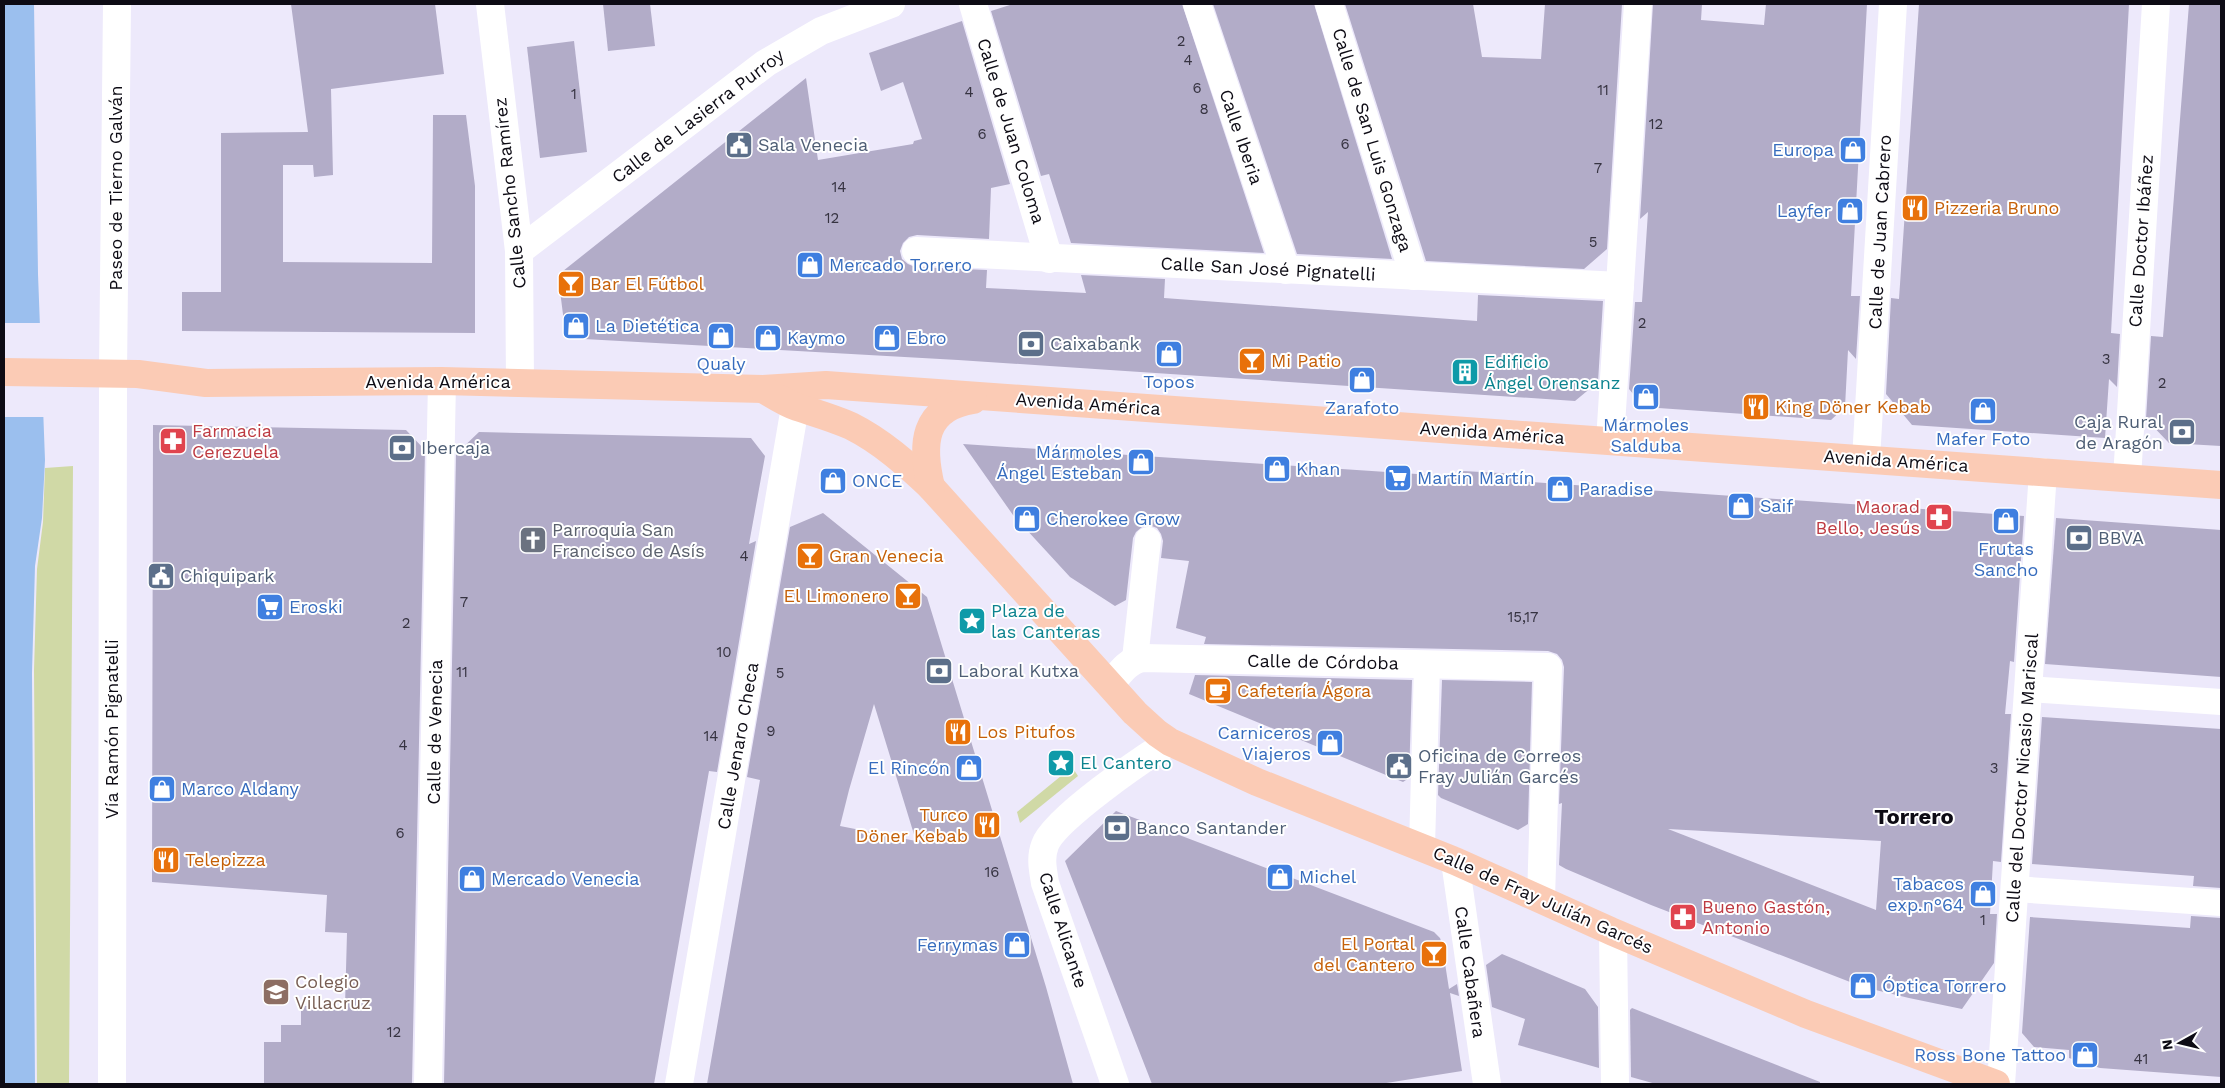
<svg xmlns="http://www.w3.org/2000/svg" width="2225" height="1088" font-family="'Work Sans',sans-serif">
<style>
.green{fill:#d0d9a6}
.water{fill:#9bbfee}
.pier{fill:#ede9fb}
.building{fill:#b2acc8;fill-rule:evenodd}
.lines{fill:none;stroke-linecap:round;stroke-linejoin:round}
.pedestrian{stroke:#fff;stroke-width:26}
.minor{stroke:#fff;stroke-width:28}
.tertiary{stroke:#fff;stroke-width:28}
.secondary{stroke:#fff;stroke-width:28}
.primary{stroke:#fbcbb5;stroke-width:28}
.labels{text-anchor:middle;stroke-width:4;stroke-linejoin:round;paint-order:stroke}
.number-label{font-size:15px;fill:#363341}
.street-label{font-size:18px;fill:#0d0b14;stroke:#fff}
.service-label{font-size:18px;fill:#4e5e75;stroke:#fff;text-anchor:start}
.shop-label{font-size:18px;fill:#366cbe;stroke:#fff;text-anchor:start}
.food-label{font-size:18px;fill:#c56008;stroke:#fff;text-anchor:start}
.culture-label{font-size:18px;fill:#0d838f;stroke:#fff;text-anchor:start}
.health-label{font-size:18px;fill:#be3a42;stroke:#fff;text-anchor:start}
.worship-label{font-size:18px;fill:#5b616d;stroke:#fff;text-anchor:start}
.education-label{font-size:18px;fill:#785e54;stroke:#fff;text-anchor:start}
.district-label{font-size:22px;font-weight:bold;fill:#0d0b14;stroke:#fff}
</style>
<rect width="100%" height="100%" fill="#ede9fb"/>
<g class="green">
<path d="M73,466L69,1084H37L34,670L37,569L43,522L45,468Z"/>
<path d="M1072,767L1078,776L1020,823L1017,812Z"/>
</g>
<path class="water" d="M4,4H34L38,274L45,460L42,518L35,566L32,673L35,1084H4Z"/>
<path class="pier" d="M4,323H42L46,417H4Z"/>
<g class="building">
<path d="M291,4H435L444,74L331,89L333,175L314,177L313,165H283V262L432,263L433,115H466L475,186V333L182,331V292H221V133L308,132Z"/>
<path d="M603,4H650L655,46L608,51Z"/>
<path d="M1013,4H1182L1264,253L1071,243L1049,174L1041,176L991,11Z"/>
<path d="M1213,4H1314L1392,259L1297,254Z"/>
<path d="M1345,4H1473L1482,57L1541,59L1545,4H1622L1607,249L1584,269L1426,261Z"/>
<path d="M1653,4H1702L1701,20L1764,25L1766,4H1867L1851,296H1860L1856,359L1848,350L1845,407L1831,420L1644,407L1629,389L1635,302H1642L1648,212L1640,219Z"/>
<path d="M1919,4H2129L2111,333L2120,334L2117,387L2109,379L2105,438L1912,425L1886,394L1891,298L1899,299Z"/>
<path d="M2189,4H2221V446L2169,443L2146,419L2151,336L2163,337Z"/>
<path d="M962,21L1010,184L991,188L989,239L917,235L909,237L903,243L900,251L902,259L908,264L915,267L987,270L986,288L1086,293L1081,275L1165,279L1164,298L1477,321L1478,295L1603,301L1598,382L1575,401L958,360L566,338L558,275L806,78L818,160L913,144L914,141L922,139L903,82L881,91L869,53Z"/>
<path d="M574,41L587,152L540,158L527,47Z"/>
<path d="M153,425L406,430L425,450L412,1084H264V1042H281V1025H301V1006H345L347,933L325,932L327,895L152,882Z"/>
<path d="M479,432L751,438L765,456L749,544L756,541L717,772L709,771L654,1084H444L456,454Z"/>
<path d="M963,444L1462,477L1463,471L1518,474L1517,481L2024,516L2014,662L2010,661L2005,714H2011L2001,862L1993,861L1990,914H1997L1994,963L1962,1009L1909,998L1863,987L1651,905L1566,869L1559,865L1562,803L1559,804L1564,667L1562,660L1557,654L1548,651L1204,644L1206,637L1176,628L1189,561L1161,558L1163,541L1161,534L1157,528L1149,525L1142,527L1136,532L1133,538L1126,600L1115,606L1070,577L1013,515ZM1668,829L1881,841L1876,910Z"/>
<path d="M823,513L927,597L1046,987L1073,1084H707L760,780L747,777L790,527ZM874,704L916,841L840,826L849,790Z"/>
<path d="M2056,518L2221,530V677L2045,664Z"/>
<path d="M1195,675L1412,680L1409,778L1403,782L1189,694Z"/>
<path d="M1442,680L1532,682L1528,824L1518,830L1441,798L1438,795Z"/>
<path d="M2042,717L2221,729V888L2193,886L2194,876L2032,864Z"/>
<path d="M1116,811L1434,932L1440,938L1442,944L1449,989L1457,984L1459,996L1450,993L1462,1071L1380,1084H1152L1065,861Z"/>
<path d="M2191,916L2221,918V1077L2100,1068L2069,1058V1050L2034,1047L2022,1033L2030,917L2190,928Z"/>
<path d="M1502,954L1585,989L1598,1007L1599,1068L1518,1045L1525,1019L1492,1007L1486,965Z"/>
<path d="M1632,1008L1820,1082V1084H1656L1631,1077L1630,1010Z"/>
</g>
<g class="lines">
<g class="pedestrian">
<path d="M1135,659L1148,540"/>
<path d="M2029,689L2221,702"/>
<path d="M1422,847L1427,665"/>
<path d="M2015,889L2221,903"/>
</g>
<g class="minor">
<path d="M490,4L519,251"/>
<path d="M973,4L1049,259"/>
<path d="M1197,4L1286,270"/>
<path d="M1329,4L1414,276"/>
<path d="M916,251L1620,286"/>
<path d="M1610,441L1638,4"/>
<path d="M1866,459L1893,4"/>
<path d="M2127,478L2156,4"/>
<path d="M1110,685C1119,674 1128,660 1143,658L1548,667L1541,899"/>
<path d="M1455,861L1487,1084"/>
<path d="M1613,932L1615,1084"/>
<path d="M428,1084L442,381"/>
<path d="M679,1084L795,407"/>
<path d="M1115,1084L1045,883C1043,870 1040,858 1045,845C1054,819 1144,758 1170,742"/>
<path d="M2001,1084L2043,472"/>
</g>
<g class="tertiary">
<path d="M113,373L117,4"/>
<path d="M520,382L519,251L766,63L821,31L891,4"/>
</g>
<path class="secondary" d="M112,1084L113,373"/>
<g class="primary">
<path d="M4,372L138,374L206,383L442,381L763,389L826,385L2221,485"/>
<path d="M763,389C773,395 785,403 797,407C815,413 833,418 851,426C881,441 907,464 931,487L1135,713L1157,733L1170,742L1257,782L1455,861L1613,932L1806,1014L1996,1084"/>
<path d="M931,487C921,445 922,408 973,400"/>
</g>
</g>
<defs>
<g id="civic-square" transform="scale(1.4375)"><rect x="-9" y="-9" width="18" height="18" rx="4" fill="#5c6f8a" stroke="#fff"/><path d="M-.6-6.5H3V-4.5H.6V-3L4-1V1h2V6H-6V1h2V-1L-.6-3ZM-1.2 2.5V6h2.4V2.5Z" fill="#fff"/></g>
<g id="shop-square" transform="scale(1.4375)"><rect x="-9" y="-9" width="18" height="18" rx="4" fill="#3f7fe0" stroke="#fff"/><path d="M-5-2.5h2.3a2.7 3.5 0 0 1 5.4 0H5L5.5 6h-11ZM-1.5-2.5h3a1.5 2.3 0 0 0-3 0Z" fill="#fff"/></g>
<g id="restaurant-square" transform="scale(1.4375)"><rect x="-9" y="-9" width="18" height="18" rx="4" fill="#e8710a" stroke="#fff"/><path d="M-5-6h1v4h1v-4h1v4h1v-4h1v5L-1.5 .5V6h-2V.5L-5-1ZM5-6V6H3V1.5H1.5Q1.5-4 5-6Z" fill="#fff"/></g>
<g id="bar-square" transform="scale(1.4375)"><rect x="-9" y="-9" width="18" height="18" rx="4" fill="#e8710a" stroke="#fff"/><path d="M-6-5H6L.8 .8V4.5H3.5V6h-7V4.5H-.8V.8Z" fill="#fff"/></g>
<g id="bank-square" transform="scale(1.4375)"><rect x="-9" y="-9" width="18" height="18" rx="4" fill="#5c6f8a" stroke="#fff"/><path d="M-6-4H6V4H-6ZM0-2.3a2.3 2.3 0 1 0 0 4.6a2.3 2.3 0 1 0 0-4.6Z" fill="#fff"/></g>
<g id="building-square" transform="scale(1.4375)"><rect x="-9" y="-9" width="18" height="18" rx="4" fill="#0f9aa8" stroke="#fff"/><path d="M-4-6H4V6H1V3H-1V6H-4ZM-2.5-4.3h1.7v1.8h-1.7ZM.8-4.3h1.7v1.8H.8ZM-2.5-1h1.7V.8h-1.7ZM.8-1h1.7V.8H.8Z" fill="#fff"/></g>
<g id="pharmacy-square" transform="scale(1.4375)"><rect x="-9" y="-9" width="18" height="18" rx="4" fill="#e0444e" stroke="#fff"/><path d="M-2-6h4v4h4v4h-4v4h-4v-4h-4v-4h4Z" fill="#fff"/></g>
<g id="supermarket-square" transform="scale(1.4375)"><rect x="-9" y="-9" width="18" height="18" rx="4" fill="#3f7fe0" stroke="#fff"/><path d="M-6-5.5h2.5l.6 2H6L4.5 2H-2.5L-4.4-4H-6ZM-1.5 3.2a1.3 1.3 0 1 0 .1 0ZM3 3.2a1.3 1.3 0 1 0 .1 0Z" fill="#fff"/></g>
<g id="church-square" transform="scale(1.4375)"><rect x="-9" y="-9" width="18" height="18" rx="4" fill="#6b7280" stroke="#fff"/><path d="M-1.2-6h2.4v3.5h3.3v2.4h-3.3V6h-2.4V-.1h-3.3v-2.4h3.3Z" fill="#fff"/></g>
<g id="sight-square" transform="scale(1.4375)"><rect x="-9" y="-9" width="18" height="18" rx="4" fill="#0f9aa8" stroke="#fff"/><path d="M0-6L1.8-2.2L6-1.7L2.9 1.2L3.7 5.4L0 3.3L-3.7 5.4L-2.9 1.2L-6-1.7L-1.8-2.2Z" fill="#fff"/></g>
<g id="cafe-square" transform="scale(1.4375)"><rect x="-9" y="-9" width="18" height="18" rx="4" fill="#e8710a" stroke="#fff"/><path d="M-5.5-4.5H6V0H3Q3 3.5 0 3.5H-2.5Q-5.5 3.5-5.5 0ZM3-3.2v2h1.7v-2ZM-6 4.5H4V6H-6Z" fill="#fff"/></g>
<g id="school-square" transform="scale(1.4375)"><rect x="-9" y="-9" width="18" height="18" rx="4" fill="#8d6e63" stroke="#fff"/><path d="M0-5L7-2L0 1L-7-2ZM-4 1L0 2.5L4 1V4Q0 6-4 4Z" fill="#fff"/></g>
</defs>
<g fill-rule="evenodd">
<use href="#civic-square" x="739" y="145"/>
<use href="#shop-square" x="1853" y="150"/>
<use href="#restaurant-square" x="1915" y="208"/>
<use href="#shop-square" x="1850" y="211"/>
<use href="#shop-square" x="810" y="265"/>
<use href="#bar-square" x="571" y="284"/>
<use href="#shop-square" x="576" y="326"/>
<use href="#shop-square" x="721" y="336"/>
<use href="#shop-square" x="768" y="338"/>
<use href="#shop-square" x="887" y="338"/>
<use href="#bank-square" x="1031" y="344"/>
<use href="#shop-square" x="1169" y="354"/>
<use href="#bar-square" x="1252" y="361"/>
<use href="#building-square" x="1465" y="372"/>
<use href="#shop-square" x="1362" y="380"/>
<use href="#shop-square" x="1646" y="397"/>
<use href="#restaurant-square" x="1756" y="407"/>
<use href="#shop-square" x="1983" y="411"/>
<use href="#bank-square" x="2182" y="432"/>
<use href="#pharmacy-square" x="173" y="441"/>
<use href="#bank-square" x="402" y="448"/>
<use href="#shop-square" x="1141" y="462"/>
<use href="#shop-square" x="1277" y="469"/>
<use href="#supermarket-square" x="1398" y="478"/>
<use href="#shop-square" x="833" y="481"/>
<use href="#shop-square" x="1560" y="489"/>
<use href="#shop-square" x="1741" y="506"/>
<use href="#pharmacy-square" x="1939" y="517"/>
<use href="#shop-square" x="1027" y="519"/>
<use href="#shop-square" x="2006" y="521"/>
<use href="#bank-square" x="2079" y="538"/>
<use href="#church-square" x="533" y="540"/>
<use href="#bar-square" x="810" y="556"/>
<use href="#civic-square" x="161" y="576"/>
<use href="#bar-square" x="908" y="596"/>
<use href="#supermarket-square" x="270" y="607"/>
<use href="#sight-square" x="972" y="621"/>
<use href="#bank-square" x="939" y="671"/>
<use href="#cafe-square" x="1218" y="691"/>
<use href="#restaurant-square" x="958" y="732"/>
<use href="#shop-square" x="1330" y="743"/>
<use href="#sight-square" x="1061" y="763"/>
<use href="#civic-square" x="1399" y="766"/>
<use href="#shop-square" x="969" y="768"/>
<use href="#shop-square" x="162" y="789"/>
<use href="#restaurant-square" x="987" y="825"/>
<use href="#bank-square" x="1117" y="828"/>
<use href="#restaurant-square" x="166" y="860"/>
<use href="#shop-square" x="1280" y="877"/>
<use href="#shop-square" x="472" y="879"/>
<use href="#shop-square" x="1983" y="894"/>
<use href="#pharmacy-square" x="1683" y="917"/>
<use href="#shop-square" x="1017" y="945"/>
<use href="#bar-square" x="1434" y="954"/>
<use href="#shop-square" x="1863" y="986"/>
<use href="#school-square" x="276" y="992"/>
<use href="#shop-square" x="2085" y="1055"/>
</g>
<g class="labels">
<g class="number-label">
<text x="1181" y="46">2</text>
<text x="1188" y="65">4</text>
<text x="1197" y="93">6</text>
<text x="1603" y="95">11</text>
<text x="969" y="97">4</text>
<text x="574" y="99">1</text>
<text x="1204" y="114">8</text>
<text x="1656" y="129">12</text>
<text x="982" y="139">6</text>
<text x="1345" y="149">6</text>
<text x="1598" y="173">7</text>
<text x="839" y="192">14</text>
<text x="832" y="223">12</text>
<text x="1593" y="247">5</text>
<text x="1642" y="328">2</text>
<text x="2106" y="364">3</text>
<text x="2162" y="388">2</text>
<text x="744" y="561">4</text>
<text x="464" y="607">7</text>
<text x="1523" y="622">15,17</text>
<text x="406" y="628">2</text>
<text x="724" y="657">10</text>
<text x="462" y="677">11</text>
<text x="780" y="678">5</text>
<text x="771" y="736">9</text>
<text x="711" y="741">14</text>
<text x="403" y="750">4</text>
<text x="1994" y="773">3</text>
<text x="400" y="838">6</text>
<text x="992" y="877">16</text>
<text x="1983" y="925">1</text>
<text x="394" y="1037">12</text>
<text x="2141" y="1064">41</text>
</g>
<g class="street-label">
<text transform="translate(698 116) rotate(-37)" y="6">Calle de Lasierra Purroy</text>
<text transform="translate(1011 131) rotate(73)" y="6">Calle de Juan Coloma</text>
<text transform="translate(1241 137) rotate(71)" y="6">Calle Iberia</text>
<text transform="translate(1372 140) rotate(73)" y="6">Calle de San Luis Gonzaga</text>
<text transform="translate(116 188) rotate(-90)" y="6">Paseo de Tierno Galván</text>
<text transform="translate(510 193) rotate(-96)" y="6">Calle Sancho Ramírez</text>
<text transform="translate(1880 232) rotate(-87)" y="6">Calle de Juan Cabrero</text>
<text transform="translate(2141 241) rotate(-86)" y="6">Calle Doctor Ibáñez</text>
<text transform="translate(1268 269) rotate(3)" y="6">Calle San José Pignatelli</text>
<text x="438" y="388">Avenida América</text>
<text transform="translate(1088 404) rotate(4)" y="6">Avenida América</text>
<text transform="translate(1492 433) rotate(4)" y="6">Avenida América</text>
<text transform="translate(1896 461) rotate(4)" y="6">Avenida América</text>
<text transform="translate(1323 662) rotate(1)" y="6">Calle de Córdoba</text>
<text transform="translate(112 729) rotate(-90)" y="6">Vía Ramón Pignatelli</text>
<text transform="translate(435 732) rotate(-89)" y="6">Calle de Venecia</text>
<text transform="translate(738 746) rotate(-80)" y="6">Calle Jenaro Checa</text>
<text transform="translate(2022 778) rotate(-86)" y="6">Calle del Doctor Nicasio Mariscal</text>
<text transform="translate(1543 900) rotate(24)" y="6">Calle de Fray Julián Garcés</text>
<text transform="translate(1063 930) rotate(72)" y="6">Calle Alicante</text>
<text transform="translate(1470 972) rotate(82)" y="6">Calle Cabañera</text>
</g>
<g class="service-label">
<text x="758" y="151">Sala Venecia</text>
<text x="1050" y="350">Caixabank</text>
<text x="2163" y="428" text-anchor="end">Caja Rural<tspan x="2163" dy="21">de Aragón</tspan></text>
<text x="421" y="454">Ibercaja</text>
<text x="2098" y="544">BBVA</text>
<text x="180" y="582">Chiquipark</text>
<text x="958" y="677">Laboral Kutxa</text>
<text x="1418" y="762">Oficina de Correos<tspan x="1418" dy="21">Fray Julián Garcés</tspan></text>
<text x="1136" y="834">Banco Santander</text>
</g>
<g class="shop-label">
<text x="1834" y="156" text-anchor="end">Europa</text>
<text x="1831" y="217" text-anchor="end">Layfer</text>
<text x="829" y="271">Mercado Torrero</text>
<text x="595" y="332">La Dietética</text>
<text x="787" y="344">Kaymo</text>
<text x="906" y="344">Ebro</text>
<text x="721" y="370" text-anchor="middle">Qualy</text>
<text x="1169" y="388" text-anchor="middle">Topos</text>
<text x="1362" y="414" text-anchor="middle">Zarafoto</text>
<text x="1646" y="431" text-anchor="middle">Mármoles<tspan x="1646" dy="21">Salduba</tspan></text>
<text x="1983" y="445" text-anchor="middle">Mafer Foto</text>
<text x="1122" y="458" text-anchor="end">Mármoles<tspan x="1122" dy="21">Ángel Esteban</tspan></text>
<text x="1296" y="475">Khan</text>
<text x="1417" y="484">Martín Martín</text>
<text x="852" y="487">ONCE</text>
<text x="1579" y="495">Paradise</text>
<text x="1760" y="512">Saif</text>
<text x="1046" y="525">Cherokee Grow</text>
<text x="2006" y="555" text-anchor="middle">Frutas<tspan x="2006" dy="21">Sancho</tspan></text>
<text x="289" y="613">Eroski</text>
<text x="1311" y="739" text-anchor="end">Carniceros<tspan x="1311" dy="21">Viajeros</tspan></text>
<text x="950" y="774" text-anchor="end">El Rincón</text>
<text x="181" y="795">Marco Aldany</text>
<text x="1299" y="883">Michel</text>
<text x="491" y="885">Mercado Venecia</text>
<text x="1964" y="890" text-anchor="end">Tabacos<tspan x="1964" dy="21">exp.n°64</tspan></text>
<text x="998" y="951" text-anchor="end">Ferrymas</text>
<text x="1882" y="992">Óptica Torrero</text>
<text x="2066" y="1061" text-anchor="end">Ross Bone Tattoo</text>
</g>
<g class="food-label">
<text x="1934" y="214">Pizzeria Bruno</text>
<text x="590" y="290">Bar El Fútbol</text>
<text x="1271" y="367">Mi Patio</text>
<text x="1775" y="413">King Döner Kebab</text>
<text x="829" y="562">Gran Venecia</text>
<text x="889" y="602" text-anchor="end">El Limonero</text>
<text x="1237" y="697">Cafetería Ágora</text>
<text x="977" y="738">Los Pitufos</text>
<text x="968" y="821" text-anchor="end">Turco<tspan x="968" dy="21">Döner Kebab</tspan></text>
<text x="185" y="866">Telepizza</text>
<text x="1415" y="950" text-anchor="end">El Portal<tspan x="1415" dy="21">del Cantero</tspan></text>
</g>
<g class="culture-label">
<text x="1484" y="368">Edificio<tspan x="1484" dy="21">Ángel Orensanz</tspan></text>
<text x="991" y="617">Plaza de<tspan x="991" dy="21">las Canteras</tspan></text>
<text x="1080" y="769">El Cantero</text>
</g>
<g class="health-label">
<text x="192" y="437">Farmacia<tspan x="192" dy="21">Cerezuela</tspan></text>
<text x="1920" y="513" text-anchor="end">Maorad<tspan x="1920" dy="21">Bello, Jesús</tspan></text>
<text x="1702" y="913">Bueno Gastón,<tspan x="1702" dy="21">Antonio</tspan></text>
</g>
<g class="worship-label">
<text x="552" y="536">Parroquia San<tspan x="552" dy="21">Francisco de Asís</tspan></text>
</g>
<g class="education-label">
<text x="295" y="988">Colegio<tspan x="295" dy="21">Villacruz</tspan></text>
</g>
<g class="district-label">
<text x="1914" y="824">Torrero</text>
</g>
</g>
<rect width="2225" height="1088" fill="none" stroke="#0d0b14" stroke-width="10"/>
<g transform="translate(2180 1043) rotate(262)" stroke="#ffffff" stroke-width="4" paint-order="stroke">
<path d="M0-4L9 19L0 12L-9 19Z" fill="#0d0b14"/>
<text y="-8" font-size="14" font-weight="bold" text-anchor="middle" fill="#0d0b14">N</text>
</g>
</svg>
